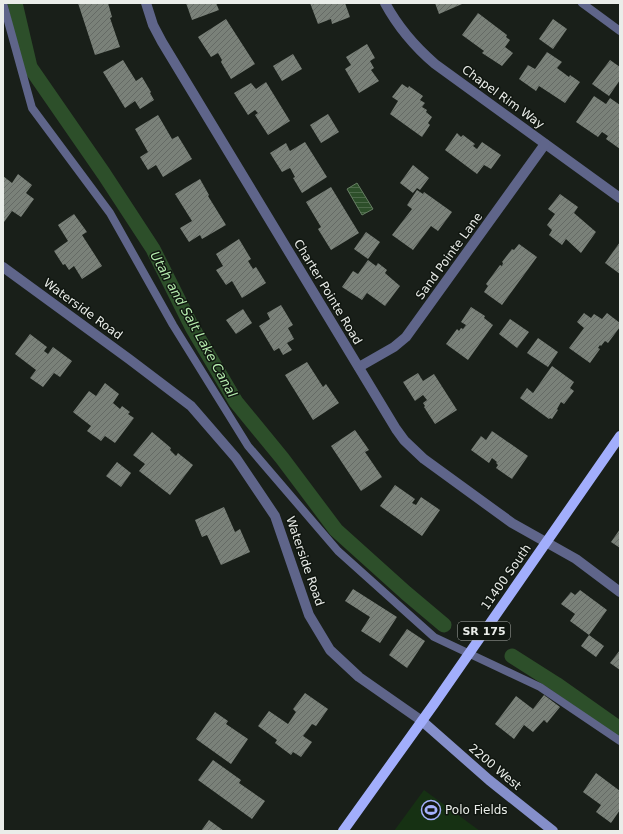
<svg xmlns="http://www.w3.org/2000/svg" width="623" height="834" font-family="'DejaVu Sans',sans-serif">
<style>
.pitch{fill:#163113}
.water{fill:url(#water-rules);stroke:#667e63}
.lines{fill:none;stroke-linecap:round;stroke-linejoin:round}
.canal{stroke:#2d4f2a;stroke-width:15}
.building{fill:url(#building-hatch)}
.lane{stroke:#5f658a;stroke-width:8}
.street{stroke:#5f658a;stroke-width:10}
.secondary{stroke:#858fca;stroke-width:10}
.primary{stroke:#a2aefc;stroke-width:10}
.labels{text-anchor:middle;stroke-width:3;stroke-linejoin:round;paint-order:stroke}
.shield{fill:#101610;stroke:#a9aca8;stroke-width:1}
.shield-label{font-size:11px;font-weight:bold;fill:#eaede9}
.street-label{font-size:12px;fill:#eaede9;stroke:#101610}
.poi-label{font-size:12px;fill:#eaede9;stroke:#101610;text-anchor:start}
.water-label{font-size:13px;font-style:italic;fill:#b5ecae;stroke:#101610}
</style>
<defs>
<pattern id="water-rules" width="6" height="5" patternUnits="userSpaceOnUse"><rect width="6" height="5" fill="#2d4f2a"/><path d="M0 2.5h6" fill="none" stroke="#4c6949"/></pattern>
<pattern id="building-hatch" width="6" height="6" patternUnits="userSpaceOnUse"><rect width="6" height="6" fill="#7a8179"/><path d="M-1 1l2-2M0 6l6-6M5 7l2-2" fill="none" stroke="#656a65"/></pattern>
</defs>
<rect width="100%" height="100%" fill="#191f19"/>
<path class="pitch" d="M424,790L480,831H394Z"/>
<path class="water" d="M357,183L373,209L362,215L347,189Z"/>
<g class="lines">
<g class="canal">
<path d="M15,3L30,67L104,174L153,249L192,327L236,402L282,458L336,530L406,593L444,625"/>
<path d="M512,656L556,684L620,729"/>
</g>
</g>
<g class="building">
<path d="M78,3H108L112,17L110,18L120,47L95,55Z"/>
<path d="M186,3H216L219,10L192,20Z"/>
<path d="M310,3H345L350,17L332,24L331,19L318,24Z"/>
<path d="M435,3H462V4L439,14Z"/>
<path d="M478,13L507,35L506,37L510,40L505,47L513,53L502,66L482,53L484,51L462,35Z"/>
<path d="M226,19L255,64L231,79L221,62L222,60L218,53L211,57L198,37Z"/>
<path d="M553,19L567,29L553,49L539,39Z"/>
<path d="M367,44L375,58L370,61L374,68L371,70L379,81L359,93L345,69L351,65L346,57Z"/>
<path d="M547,52L562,62L557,68L569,77L570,75L580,82L565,103L539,86L536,91L519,79L528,65L535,69Z"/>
<path d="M293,54L302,69L282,81L273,66Z"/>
<path d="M123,60L136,81L142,77L151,92L150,93L154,100L140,109L135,101L125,108L103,72Z"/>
<path d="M610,60L620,67V80L609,96L592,84Z"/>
<path d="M266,82L290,121L268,135L255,115L258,113L255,110L248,115L234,93L251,83L256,89Z"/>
<path d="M402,84L408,88L409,86L423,96L420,100L425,103L422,107L427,110L426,112L432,117L428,123L430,125L422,137L390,114L398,101L392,97Z"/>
<path d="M594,96L606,104L610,98L620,105V149L606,139L608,136L602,132L598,137L576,122Z"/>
<path d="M328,114L339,132L321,143L310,125Z"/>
<path d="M158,115L172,139L178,136L192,159L163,177L156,165L148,170L140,157L148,152L135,129Z"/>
<path d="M457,133L461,137L463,135L475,144L473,146L477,149L482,142L501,155L491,169L484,165L477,174L445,150Z"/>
<path d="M305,142L327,177L302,193L293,178L295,177L290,168L282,172L270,153L286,143L290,151Z"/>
<path d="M413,165L429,178L420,190L417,188L413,193L400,183Z"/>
<path d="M18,174L32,185L26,193L34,199L21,217L12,211L4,222L3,221V176L12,183Z"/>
<path d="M200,179L209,195L208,196L226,225L202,239L200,235L189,242L180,228L192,221L175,194Z"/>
<path d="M331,187L359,233L331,250L318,229L321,227L306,202Z"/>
<path d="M417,190L423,194L424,192L452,212L438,231L431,226L413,250L392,235L412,209L407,205Z"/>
<path d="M560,194L578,207L574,213L596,232L581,253L566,239L562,245L549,235L552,230L547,225L555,214L548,209Z"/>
<path d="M74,214L87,232L82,235L102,266L82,279L74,266L69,270L65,264L63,265L54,251L68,241L58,225Z"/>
<path d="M366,232L380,242L368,259L354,249Z"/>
<path d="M239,239L251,259L248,261L253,269L256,267L266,283L242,298L232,281L226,285L216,270L223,266L216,254Z"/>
<path d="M620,242V274L605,263Z"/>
<path d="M519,244L537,257L502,305L484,292L488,286L486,284L500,265L502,266L503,263L502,262L512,249L514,250Z"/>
<path d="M368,260L376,266L378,263L387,270L385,273L400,286L385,306L367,293L362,300L342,287L353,271L358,274Z"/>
<path d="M281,305L293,325L288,328L294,339L287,343L292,350L283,355L279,348L274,351L259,326L270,319L267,313Z"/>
<path d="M471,307L485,316L484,318L493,325L468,360L446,344L457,329L459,331L461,328L463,329L466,325L461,322Z"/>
<path d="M243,309L252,323L236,334L226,320Z"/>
<path d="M584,313L591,318L594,314L602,319L607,313L620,323V327L608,343L605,341L601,346L600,345L598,348L600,349L590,363L569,348L584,328L577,322Z"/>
<path d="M510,319L529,332L517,348L499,334Z"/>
<path d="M30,334L47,347L44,351L48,354L53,347L72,361L60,377L54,373L43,387L30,378L36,370L15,354Z"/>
<path d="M538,338L558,352L548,367L527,353Z"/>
<path d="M307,362L323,387L326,384L339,403L313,420L285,375Z"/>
<path d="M552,366L574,382L570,388L574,391L564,404L561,402L557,409L558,410L552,419L550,418L549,419L520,398L527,388L533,393Z"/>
<path d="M418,373L423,381L434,374L457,410L435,424L424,407L425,406L423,403L427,400L423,395L415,401L403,382Z"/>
<path d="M105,383L119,394L113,403L120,409L122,406L130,412L128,414L134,418L115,443L105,436L101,441L87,431L91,426L73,412L89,391L96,396Z"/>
<path d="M355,430L369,450L365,452L382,477L361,491L331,446Z"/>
<path d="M492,431L528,456L512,479L496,468L498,465L496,463L497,462L492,458L489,463L471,450L481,436L486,440Z"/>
<path d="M152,432L171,448L170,450L176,456L178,453L193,465L170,495L139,471L145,464L133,455Z"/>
<path d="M117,462L131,473L121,487L106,476Z"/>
<path d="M395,485L415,499L412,503L416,505L421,497L440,510L422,536L380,506Z"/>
<path d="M224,507L235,532L240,529L250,552L221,565L207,535L202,537L195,520Z"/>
<path d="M620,529V548L611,542Z"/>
<path d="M353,589L397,617L380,643L361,631L370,617L345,601Z"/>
<path d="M580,590L607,610L589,635L570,621L575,614L561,604L571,592L575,595Z"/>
<path d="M407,629L425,641L407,668L389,655Z"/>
<path d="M589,635L604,646L596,657L581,646Z"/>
<path d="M620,650V670L610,663Z"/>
<path d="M305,693L328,709L316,726L312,724L303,736L312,742L301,757L293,752L291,755L275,743L277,740L258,726L269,711L288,724L296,712L293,709Z"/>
<path d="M544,695L560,707L547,723L544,720L533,732L524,725L514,739L495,724L516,696L533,709Z"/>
<path d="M215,712L228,721L226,724L248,739L231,764L196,739Z"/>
<path d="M213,760L241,780L239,783L265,801L252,819L198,780Z"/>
<path d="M596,773L620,791V810L611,823L596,812L601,805L583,792Z"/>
<path d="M209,820L224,831H201Z"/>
</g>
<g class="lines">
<g class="lane">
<path d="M3,3L32,108L110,213L173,325L248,446L338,551L434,637L540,687L620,741"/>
<path d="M582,3L620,31"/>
</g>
<g class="street">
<path d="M146,3L153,25L162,42L396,429L404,440L424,459L512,523L576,559L620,592"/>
<path d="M385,3C398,27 414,46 435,64L620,198"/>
<path d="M3,267L129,359L191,406L236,458L275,516L309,615L330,650L359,677L422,721"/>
<path d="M359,367L394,347L406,337L545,144"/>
</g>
<path class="secondary" d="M422,721L489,780L553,831"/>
<path class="primary" d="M343,831L434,704L620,436"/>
</g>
<defs>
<g id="stadium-ring" transform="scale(1)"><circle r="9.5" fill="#101610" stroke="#a5b1fc" stroke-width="1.5"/><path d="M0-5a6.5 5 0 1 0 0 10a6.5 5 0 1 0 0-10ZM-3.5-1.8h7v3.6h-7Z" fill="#a5b1fc"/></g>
</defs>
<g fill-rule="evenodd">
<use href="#stadium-ring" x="431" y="810"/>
</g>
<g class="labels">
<rect class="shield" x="458" y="622" width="52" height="18" rx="3"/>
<g class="shield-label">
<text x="484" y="635">SR 175</text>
</g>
<g class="street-label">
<text transform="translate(503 97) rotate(36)" y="4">Chapel Rim Way</text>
<text transform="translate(449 256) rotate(-54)" y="4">Sand Pointe Lane</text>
<text transform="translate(328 292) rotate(59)" y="4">Charter Pointe Road</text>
<text transform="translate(83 309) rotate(36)" y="4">Waterside Road</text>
<text transform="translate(305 561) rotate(71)" y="4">Waterside Road</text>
<text transform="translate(506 577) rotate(-55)" y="4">11400 South</text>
<text transform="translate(495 767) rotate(40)" y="4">2200 West</text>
</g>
<g class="poi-label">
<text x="445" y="814">Polo Fields</text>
</g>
<g class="water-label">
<text transform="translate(194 324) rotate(61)" y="5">Utah and Salt Lake Canal</text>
</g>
</g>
<rect width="623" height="834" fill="none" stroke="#eaede9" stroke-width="8"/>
</svg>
